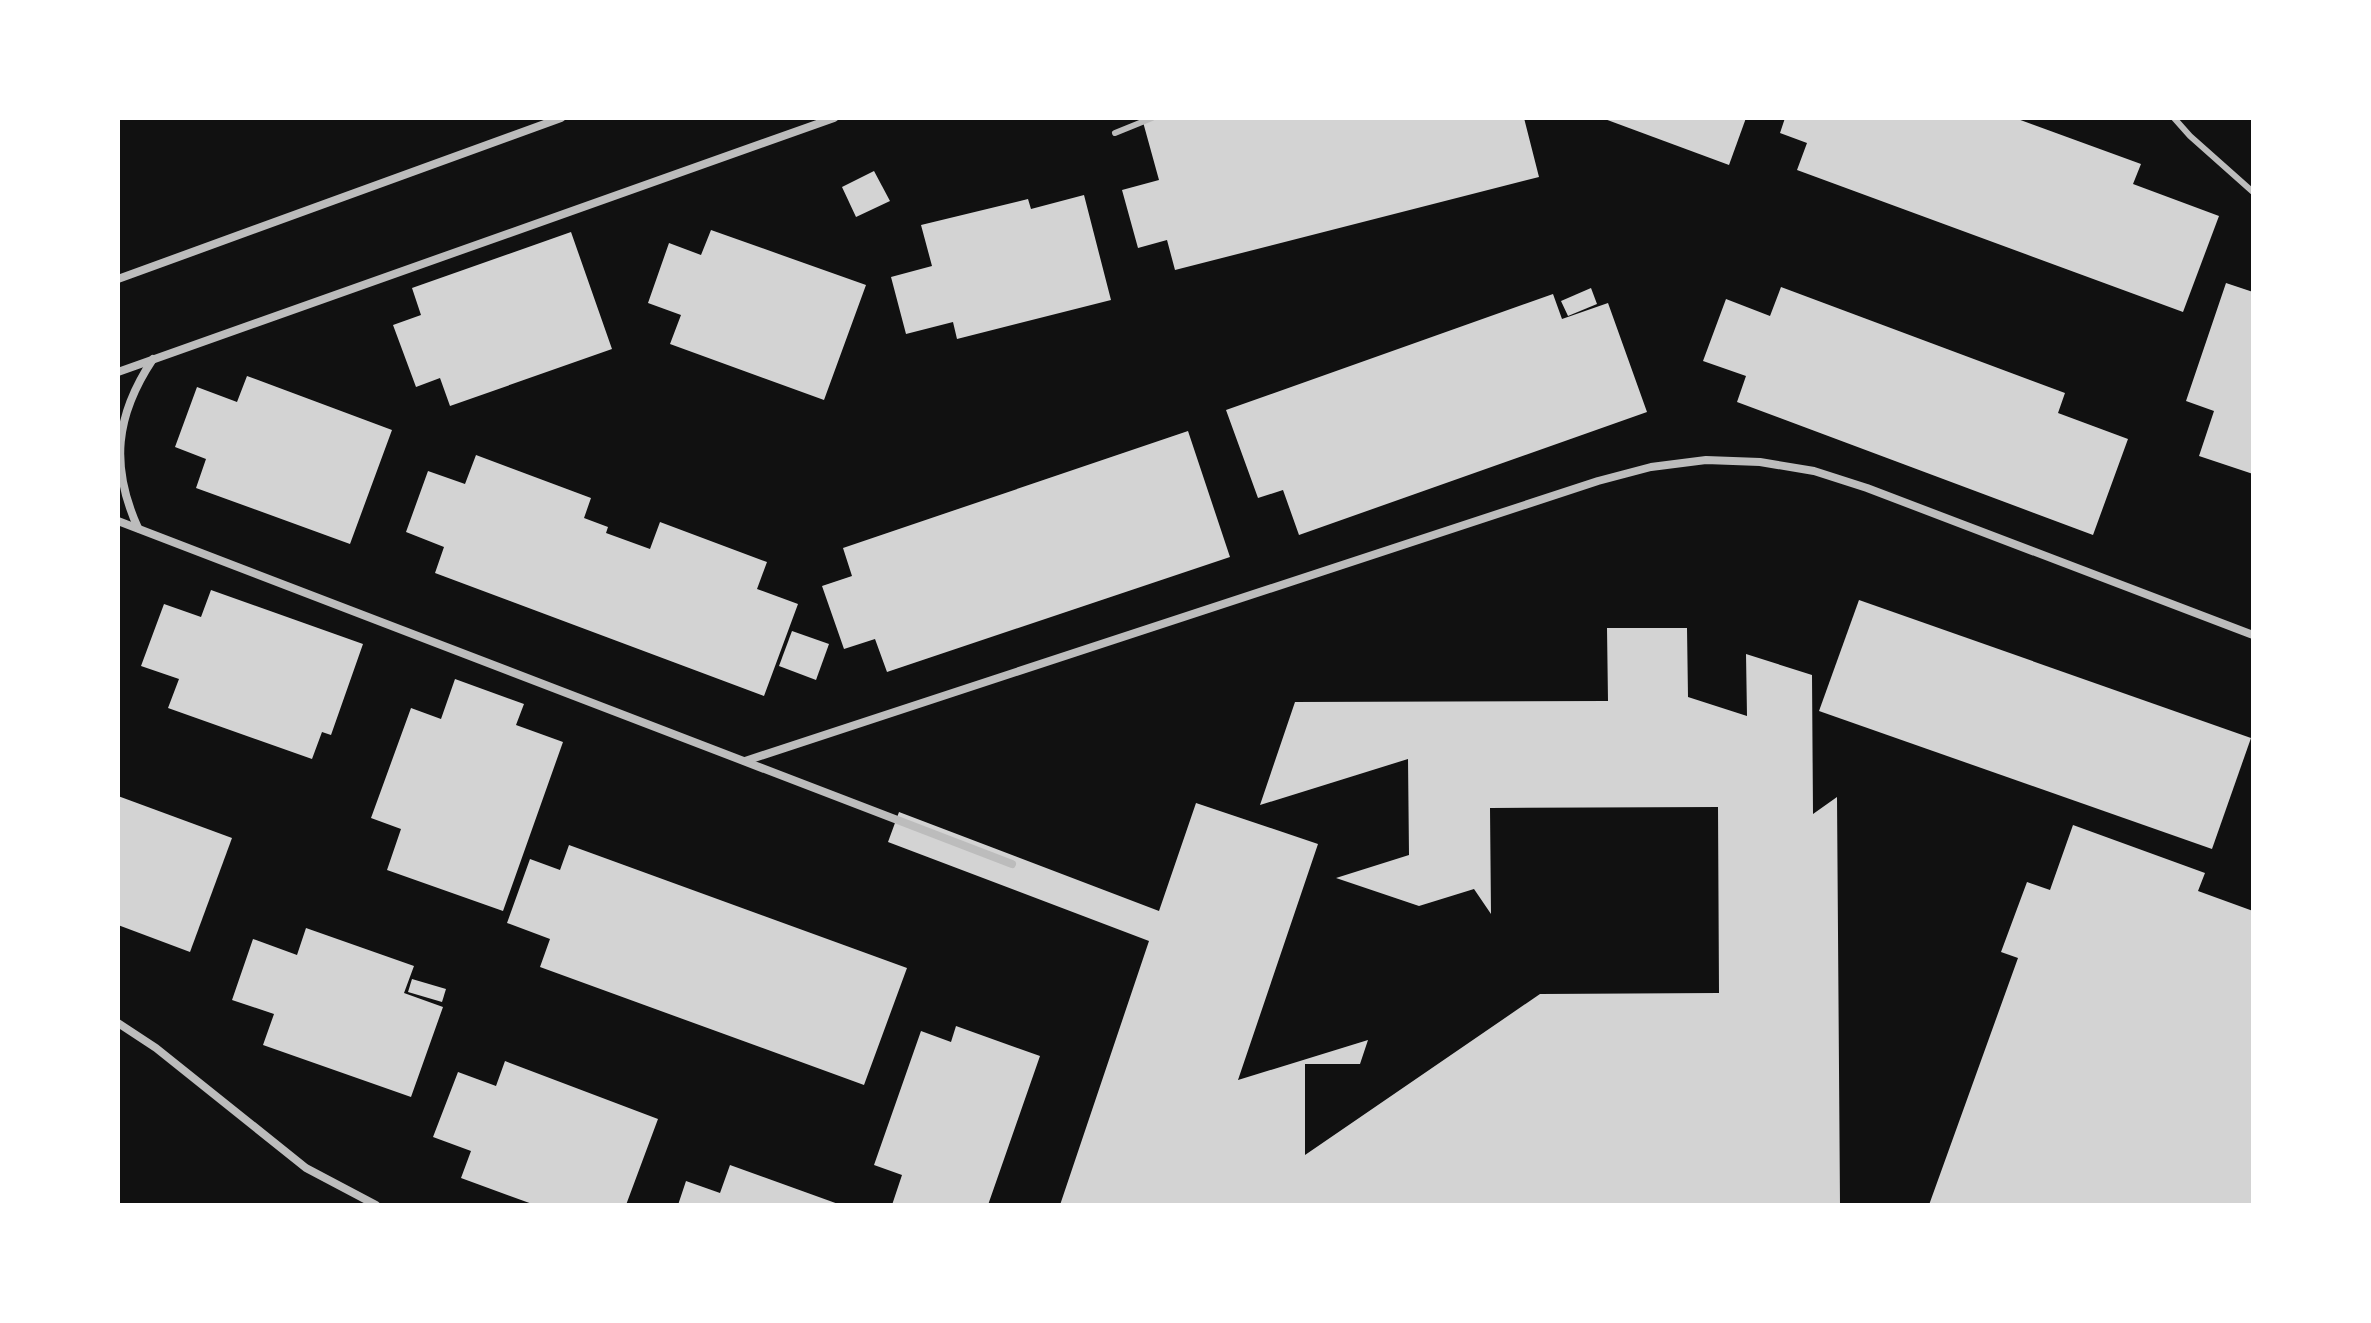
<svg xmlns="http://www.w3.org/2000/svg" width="2371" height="1323" font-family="'Golos Text',sans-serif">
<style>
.building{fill:#d3d3d3}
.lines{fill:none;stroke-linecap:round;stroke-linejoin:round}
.service{stroke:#bcbcbc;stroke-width:6}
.minor{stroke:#bcbcbc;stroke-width:8}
</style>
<rect width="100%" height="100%" fill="#111"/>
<g class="building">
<path d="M1158,118H1524L1539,177L1175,270L1167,240L1138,248L1122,190L1159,180L1143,122Z"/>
<path d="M1602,118H1746L1729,165Z"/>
<path d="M1785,118H2015L2141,164L2133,184L2219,216L2183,312L1797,170L1807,143L1780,133Z"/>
<path d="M874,171L890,201L856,217L842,187Z"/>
<path d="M1084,195L1111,300L957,339L953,322L906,334L891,277L932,266L921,225L1028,199L1031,209Z"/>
<path d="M711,230L866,285L824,400L670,344L681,315L648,303L669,243L701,255Z"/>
<path d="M571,232L612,349L450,406L440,378L416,387L393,325L421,315L412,288Z"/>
<path d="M2226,283L2253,292V474L2199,456L2214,411L2186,401Z"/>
<path d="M1781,287L2065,393L2058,413L2128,439L2093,535L1737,402L1746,376L1703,361L1726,299L1770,316Z"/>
<path d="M1591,288L1597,304L1568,316L1561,301Z"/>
<path d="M1553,294L1562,319L1608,303L1647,412L1299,535L1283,490L1258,498L1226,410Z"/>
<path d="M247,376L392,430L350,544L196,488L206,459L175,447L197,387L237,402Z"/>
<path d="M1188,431L1230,557L887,672L875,639L844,649L822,586L852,576L843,548Z"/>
<path d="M476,455L591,498L584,518L608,527L606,533L650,549L660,522L767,562L757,589L798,604L764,696L435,573L444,547L406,532L428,471L465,484Z"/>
<path d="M211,590L363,644L331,735L322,732L312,759L168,708L179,679L141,666L164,604L201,617Z"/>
<path d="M1859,600L2251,738L2212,849L1819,711Z"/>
<path d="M1607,628H1687L1688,697L1747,716L1746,654L1812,675L1813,814L1837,797L1840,1205H1060L1149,941L888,842L899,812L1159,911L1196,803L1318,844L1238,1080L1368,1040L1360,1064H1305V1155L1540,994L1719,993L1718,807L1490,808L1491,914L1474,889L1419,906L1336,878L1409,855L1408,759L1260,805L1295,702L1608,701Z"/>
<path d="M792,631L829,644L816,680L779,666Z"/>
<path d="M455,679L524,704L516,725L563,742L503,911L387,870L401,829L371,818L411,708L441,719Z"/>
<path d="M118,796L232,838L190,952L118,925Z"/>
<path d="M2073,825L2205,873L2198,891L2253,911V1205H1929L2018,958L2001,952L2027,882L2050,890Z"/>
<path d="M569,845L907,968L864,1085L540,967L550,939L507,923L530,859L560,870Z"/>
<path d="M306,928L414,966L404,993L443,1007L411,1097L263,1045L274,1014L232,1000L253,939L297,955Z"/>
<path d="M412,979L446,989L442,1002L408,992Z"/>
<path d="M956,1026L1040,1056L988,1205H892L902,1175L874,1165L921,1031L951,1042Z"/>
<path d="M505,1061L658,1119L626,1205H535L461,1178L471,1151L433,1137L458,1072L496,1086Z"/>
<path d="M730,1165L841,1205H678L686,1181L720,1193Z"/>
</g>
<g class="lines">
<g class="service">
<path d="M2174,118L2190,136L2253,192"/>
<path d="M1115,133L1152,118"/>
</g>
<g class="minor">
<path d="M118,279L561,118"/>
<path d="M118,372L834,118"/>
<path d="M118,521L1012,864"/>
<path d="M138,528C110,466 115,416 153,359"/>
<path d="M745,761L1598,481L1651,467L1706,460L1760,462L1814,471L1867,488L2253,635"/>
<path d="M118,1023L156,1048L306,1168L376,1205"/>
</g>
</g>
<rect width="2371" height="1323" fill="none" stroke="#ffffff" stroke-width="240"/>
</svg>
